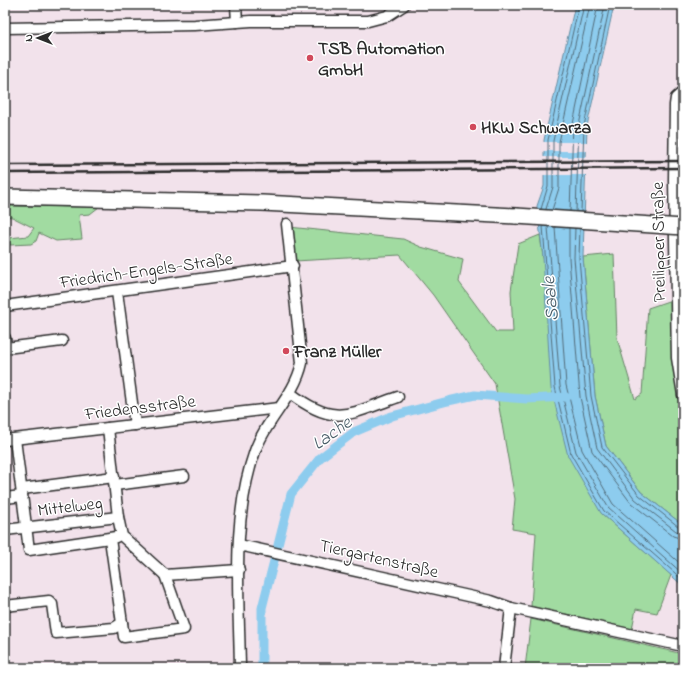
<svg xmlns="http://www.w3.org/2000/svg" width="688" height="673" font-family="'Indie Flower',sans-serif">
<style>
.green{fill:#a1dba1;stroke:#668366}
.water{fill:#8dccee;stroke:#668ca0}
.pier{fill:#f2e2eb}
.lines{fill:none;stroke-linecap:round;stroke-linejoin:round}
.shore{stroke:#526b79;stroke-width:1}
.canal{stroke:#8dccee;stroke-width:9}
.minor-casing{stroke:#2b2b2b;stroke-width:13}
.primary-casing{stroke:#2b2b2b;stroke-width:18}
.minor{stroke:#fff;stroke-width:10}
.primary{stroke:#fff;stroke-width:15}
.rail{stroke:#2b2b2b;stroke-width:2.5}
.primary-bridge-casing{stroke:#2b2b2b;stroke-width:18;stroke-linecap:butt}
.primary-bridge{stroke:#fff;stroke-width:15}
.poi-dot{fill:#d1495b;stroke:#fff;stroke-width:1.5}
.labels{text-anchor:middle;stroke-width:3;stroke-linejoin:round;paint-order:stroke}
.poi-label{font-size:18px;font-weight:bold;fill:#2b2b2b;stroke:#fff;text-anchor:start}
.street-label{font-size:18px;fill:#2b2b2b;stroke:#fff}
.water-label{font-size:19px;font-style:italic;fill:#485b66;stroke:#fff}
</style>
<rect width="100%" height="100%" fill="#f2e2eb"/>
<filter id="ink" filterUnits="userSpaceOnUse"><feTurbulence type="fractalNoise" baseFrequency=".025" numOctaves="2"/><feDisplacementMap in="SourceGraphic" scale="8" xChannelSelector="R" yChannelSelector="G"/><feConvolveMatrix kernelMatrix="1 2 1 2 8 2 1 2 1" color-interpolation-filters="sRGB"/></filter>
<g filter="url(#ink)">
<g class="green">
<path d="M5,206L99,207L90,214L79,215L82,239L56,241L39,233L36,241L31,244L10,245L9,238L28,236L34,228L12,217L5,216Z"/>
<path d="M289,227L403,239L421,247L463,259L459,282L496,332H513L511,291L518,244L540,235L543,257L601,513L671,575L657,613L636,609L632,629L531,606L536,533L512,529L515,499L495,384L433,295L400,255L295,261Z"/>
<path d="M614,254L617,338L635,399L642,394L648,308L680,297L683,263V525L641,492L606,446L595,396L583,257Z"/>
<path d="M531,619L683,654V668H525Z"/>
</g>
<path class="water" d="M575,5H614L587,126L583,257L595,396L606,446L641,492L683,525V586L601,513L568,456L551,388L543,257L537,206L544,186V140Z"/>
<g class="pier">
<rect x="542" y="142" width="47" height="9"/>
<path d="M542,157H589L588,175H542Z"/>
</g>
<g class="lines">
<g class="shore">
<path d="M541,209L548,186V140L579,5"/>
<path d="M546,209L553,187V141L584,5"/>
<path d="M552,210L559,188V142L590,5"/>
<path d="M570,211L573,124L598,5"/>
<path d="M576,211L579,125L605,5"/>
<path d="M581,212L584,126L610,5"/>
<path d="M543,226L555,387L571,454L604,511L683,580"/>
<path d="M548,227L560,386L576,452L608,507L683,574"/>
<path d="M555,227L566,385L582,450L613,504L683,566"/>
<path d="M569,228V258L580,397L592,451L631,503L673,536L683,539"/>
<path d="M575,228L574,258L586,396L597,448L635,499L676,531L683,533"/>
<path d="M580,229L579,258L591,396L602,447L639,495L679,527L683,528"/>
</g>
<path class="canal" d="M262,668V608L291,494L320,458L354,432L392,416L448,401L475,395L527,399L566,397"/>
<g class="minor-casing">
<g id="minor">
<path d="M236,5L237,22"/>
<path d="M5,28L195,25L251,21H368L387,16L404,5"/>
<path d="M683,92L676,98L675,105L674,180L677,358L683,395"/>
<path d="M117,292L135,425"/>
<path d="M5,306L293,266"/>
<path d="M5,338L6,348L62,341"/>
<path d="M290,393C336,428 349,414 398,397"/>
<path d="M108,428L118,517L122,536L165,575L239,570"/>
<path d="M15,439L29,550L116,537"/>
<path d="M5,440L279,408"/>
<path d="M115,485L184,476"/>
<path d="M22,489L114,477"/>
<path d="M5,498L22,496"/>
<path d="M5,530L118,517"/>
<path d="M239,545L491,601L511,608L683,646"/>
<path d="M5,606L49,601L52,604L56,633L114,628L122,623L110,539"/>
<path d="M122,623L124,637L184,629L165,575"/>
<path d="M240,668C239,596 231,519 255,451C266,419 295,396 302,363L287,224"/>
<path d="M504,668L511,608"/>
</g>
</g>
<g class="primary-casing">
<path id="primary" d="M5,197L262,203L516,216"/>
</g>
<use href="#minor" class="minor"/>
<use href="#primary" class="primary"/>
<g class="rail">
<path d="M5,165L683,161"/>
<path d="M5,173L683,168"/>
</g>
<g class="primary-bridge-casing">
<path id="primary-bridge" d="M516,216L683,227"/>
</g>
<use href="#primary-bridge" class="primary-bridge"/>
</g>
</g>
<g class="poi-dot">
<circle cx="310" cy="58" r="4"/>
<circle cx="473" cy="127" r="4"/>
<circle cx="286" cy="351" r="4"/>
</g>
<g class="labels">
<g class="poi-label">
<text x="318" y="54">TSB Automation<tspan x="318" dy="21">GmbH</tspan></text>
<text x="481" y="133">HKW Schwarza</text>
<text x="294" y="357">Franz Müller</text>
</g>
<g class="street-label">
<text transform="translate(658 242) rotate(-91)" y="6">Preilipper Straße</text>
<text transform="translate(146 270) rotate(-8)" y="6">Friedrich-Engels-Straße</text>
<text transform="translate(140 407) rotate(-7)" y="6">Friedensstraße</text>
<text transform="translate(70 506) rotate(-7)" y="6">Mittelweg</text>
<text transform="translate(379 558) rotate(13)" y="6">Tiergartenstraße</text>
</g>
<g class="water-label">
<text transform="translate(549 299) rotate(-95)" y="7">Saale</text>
<text transform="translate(331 432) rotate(-36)" y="7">Lache</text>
</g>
</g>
<rect width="688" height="673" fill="none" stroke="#fff" stroke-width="20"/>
<rect x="10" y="10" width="668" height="653" fill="none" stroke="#2b2b2b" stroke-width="1.5" filter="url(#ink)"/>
<g transform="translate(38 38) rotate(270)" stroke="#ffffff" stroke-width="3" paint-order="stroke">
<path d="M0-3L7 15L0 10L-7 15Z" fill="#2b2b2b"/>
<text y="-6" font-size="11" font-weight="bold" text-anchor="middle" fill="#2b2b2b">N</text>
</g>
</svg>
